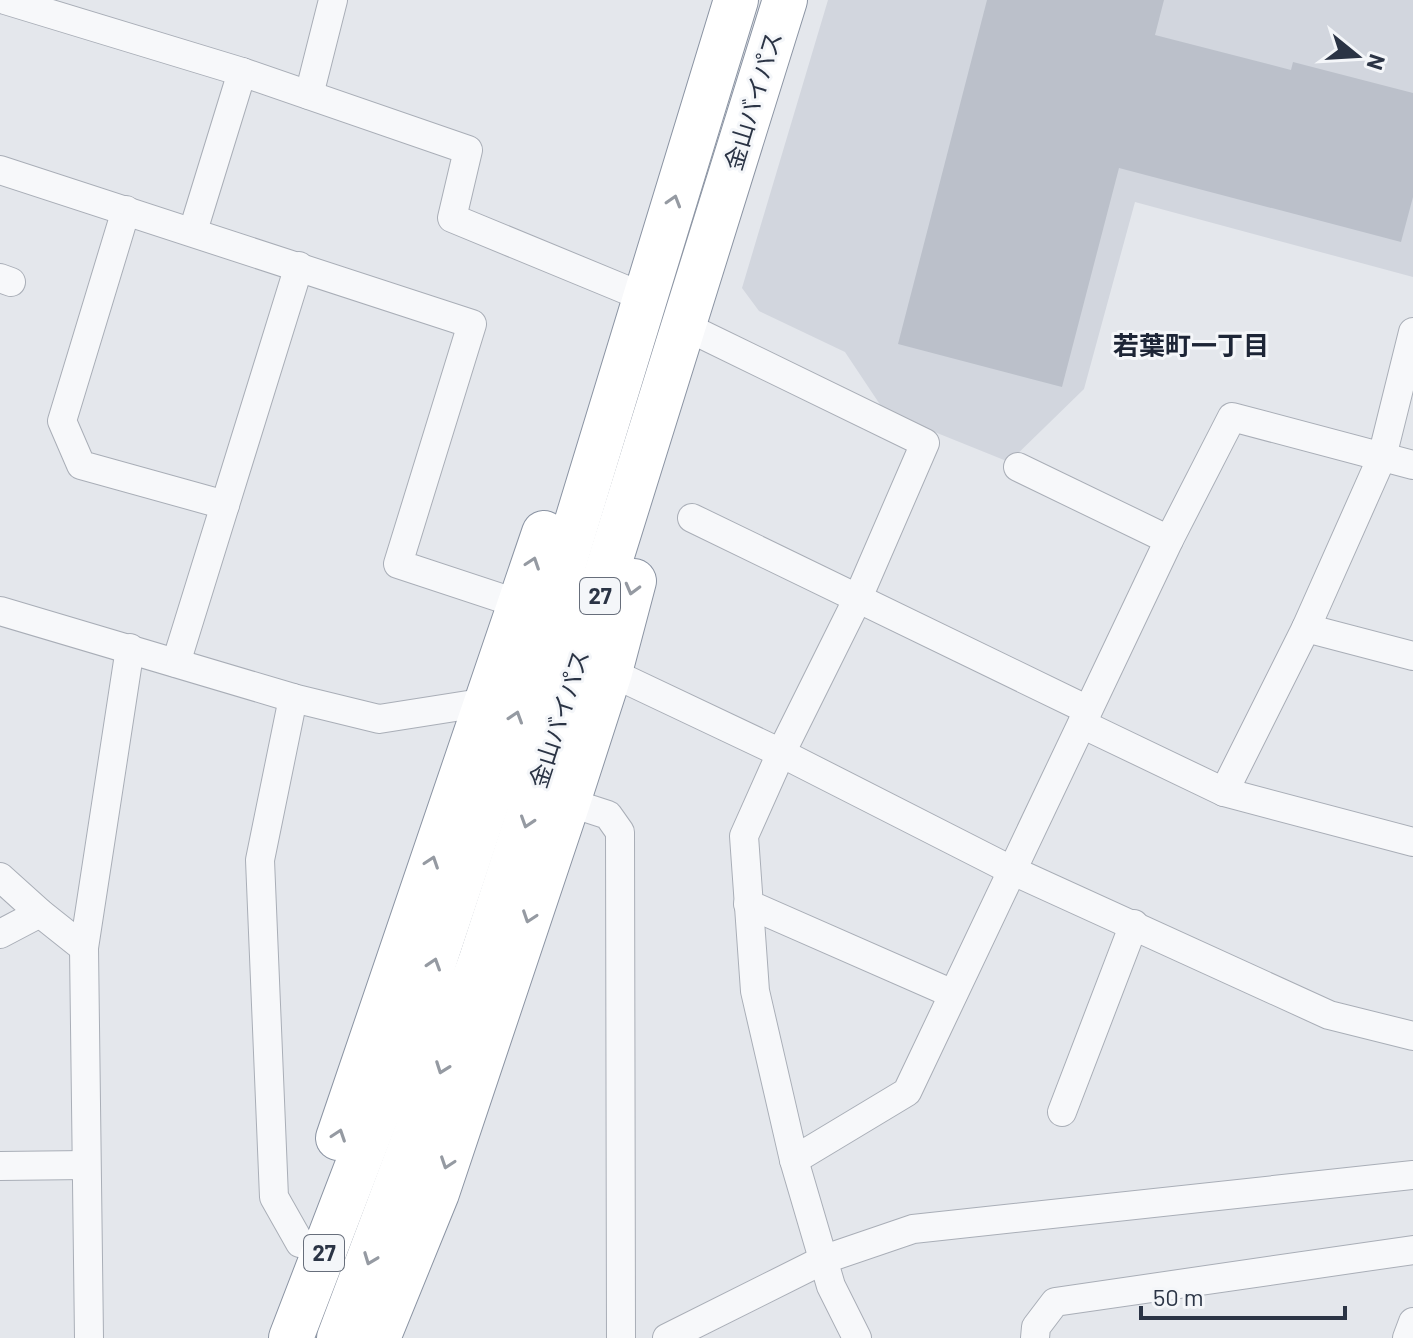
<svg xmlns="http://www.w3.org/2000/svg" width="1413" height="1338" font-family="Barlow,'Noto Sans JP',sans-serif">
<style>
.built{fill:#d2d6de}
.building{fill:#bbc0ca}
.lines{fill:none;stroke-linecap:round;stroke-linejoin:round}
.minor-casing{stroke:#a9aeb7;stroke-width:30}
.trunk-casing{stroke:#8b94a3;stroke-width:46}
.minor{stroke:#f7f8fa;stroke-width:28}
.trunk{stroke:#fff;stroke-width:44}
.oneway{stroke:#959aa2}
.labels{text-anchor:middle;stroke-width:6;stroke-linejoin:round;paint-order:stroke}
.shield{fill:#f4f6f9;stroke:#676e7b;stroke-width:2}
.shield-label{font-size:22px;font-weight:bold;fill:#2b3445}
.street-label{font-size:24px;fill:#2b3445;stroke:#f4f6f9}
.neighbourhood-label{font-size:26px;font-weight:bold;fill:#1d2536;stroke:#f4f6f9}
</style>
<rect width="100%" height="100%" fill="#e4e7ec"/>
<path class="built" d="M828,0H1413V277L1135,202L1084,389L1009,462L885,412L845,352L759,311L742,288Z"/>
<path class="building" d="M987,0H1164L1155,35L1291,70L1293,62L1413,93V197L1401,242L1119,168L1062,387L898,344Z"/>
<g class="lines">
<g class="minor-casing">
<g id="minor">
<path d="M5,0L242,72L468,150L452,218L629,291"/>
<path d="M309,95L333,0"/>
<path d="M0,170L472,324L398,564L519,604"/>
<path d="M126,210L62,421L81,465L225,505"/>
<path d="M193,231L242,72"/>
<path d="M0,278L11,282"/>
<path d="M697,332L925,443L857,600L781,753L744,836L755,991L794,1160L831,1286L857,1338"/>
<path d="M1018,467L1169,540"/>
<path d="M692,518L1088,710"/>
<path d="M0,611L293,698L379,719L487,702"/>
<path d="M1306,628L1413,656"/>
<path d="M176,663L299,266"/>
<path d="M610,672L781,753L1011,870L1329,1015L1413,1036"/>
<path d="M293,698L260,860L274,1197L300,1243"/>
<path d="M1082,724L1224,792L1413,842"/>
<path d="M1224,792L1306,628L1382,457L1413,332"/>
<path d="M568,802L608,815L620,832L621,1338"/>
<path d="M0,877L40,913L84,948"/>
<path d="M748,904L953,994"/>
<path d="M0,934L40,913"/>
<path d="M1062,1112L1134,924"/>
<path d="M794,1160L907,1092L1169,540L1232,417L1413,465"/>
<path d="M0,1166L86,1165"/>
<path d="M89,1338L84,948L130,648"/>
<path d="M667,1338L825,1259L913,1229L1413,1175"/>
<path d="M1035,1338L1036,1327L1055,1302L1413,1250"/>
<path d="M1407,1338L1413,1322"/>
</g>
</g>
<g class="trunk-casing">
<g id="trunk">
<path d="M338,1138L544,533"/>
<path d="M291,1338L425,989L537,652L736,0"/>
<path d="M339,1338L480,963L584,645L785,0"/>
<path d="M378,1338L437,1193L568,802L610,672L634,581"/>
</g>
</g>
<use href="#minor" class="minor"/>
<use href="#trunk" class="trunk"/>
</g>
<defs><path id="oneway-chevron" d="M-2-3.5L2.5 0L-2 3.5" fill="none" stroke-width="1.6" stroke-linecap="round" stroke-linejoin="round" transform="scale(2)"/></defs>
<g class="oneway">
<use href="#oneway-chevron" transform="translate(674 201) rotate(-73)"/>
<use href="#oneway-chevron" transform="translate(533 563) rotate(-71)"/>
<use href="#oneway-chevron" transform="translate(632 589) rotate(105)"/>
<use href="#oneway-chevron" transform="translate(516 717) rotate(-72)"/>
<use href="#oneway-chevron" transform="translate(527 822) rotate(108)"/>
<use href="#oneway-chevron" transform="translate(432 862) rotate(-71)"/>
<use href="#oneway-chevron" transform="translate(529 917) rotate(109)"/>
<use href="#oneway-chevron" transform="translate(434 964) rotate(-72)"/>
<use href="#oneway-chevron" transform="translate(442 1068) rotate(110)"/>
<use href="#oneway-chevron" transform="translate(339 1135) rotate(-71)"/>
<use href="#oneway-chevron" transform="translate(447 1163) rotate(109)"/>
<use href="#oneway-chevron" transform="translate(370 1259) rotate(111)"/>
</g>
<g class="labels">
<g class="shield">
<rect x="580" y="578" width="40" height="36" rx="6"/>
<rect x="304" y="1235" width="40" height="36" rx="6"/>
</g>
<g class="shield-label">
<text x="600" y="604">27</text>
<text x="324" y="1261">27</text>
</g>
<g class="street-label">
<text transform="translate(754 101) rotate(-73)" y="8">金山バイパス</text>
<text transform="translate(560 719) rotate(-72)" y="8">金山バイパス</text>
</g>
<g class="neighbourhood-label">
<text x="1191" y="355">若葉町一丁目</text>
</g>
</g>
<g transform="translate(1357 56) rotate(108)" stroke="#f4f6f9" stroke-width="6" paint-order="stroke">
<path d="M0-6L14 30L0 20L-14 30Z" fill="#2b3445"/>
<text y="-12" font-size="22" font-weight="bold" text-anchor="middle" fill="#2b3445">N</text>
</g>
<path d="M1141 1306v12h204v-12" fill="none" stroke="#2b3445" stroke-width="4"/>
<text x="1153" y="1306" font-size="24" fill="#2b3445" stroke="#f4f6f9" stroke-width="6" paint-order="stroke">50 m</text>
</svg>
